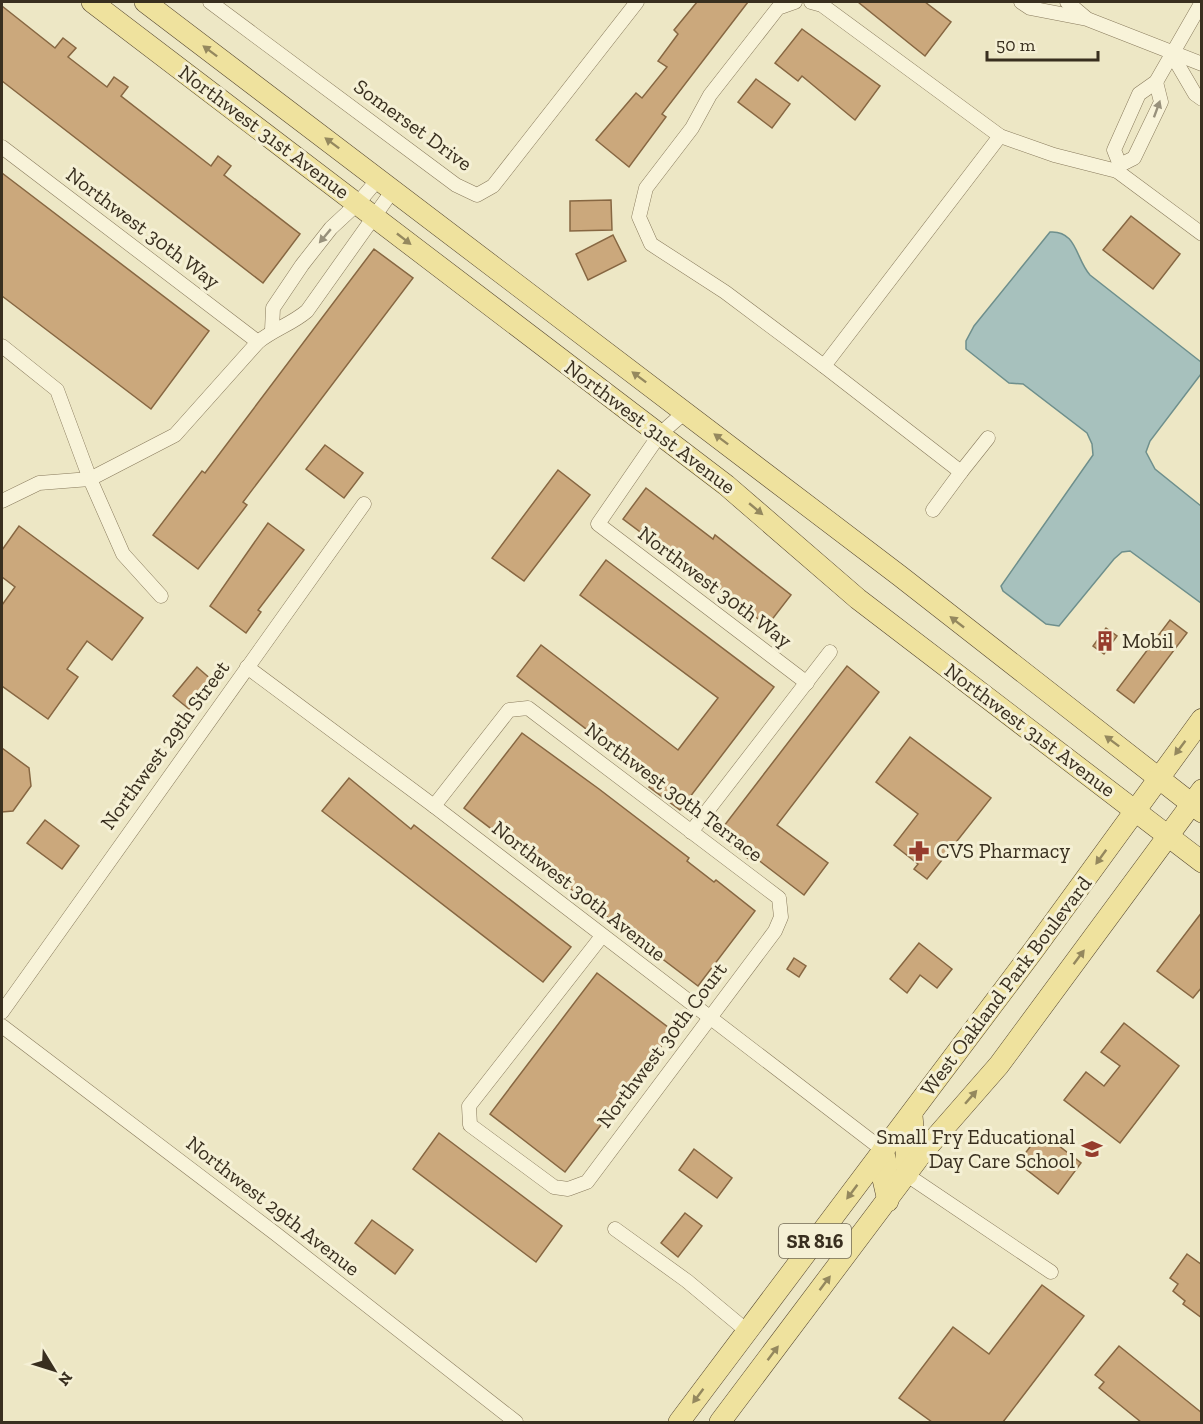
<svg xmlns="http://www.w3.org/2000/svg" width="1203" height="1424" font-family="'Zilla Slab',serif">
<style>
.water{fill:#a7c1bd;stroke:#6e8f8c;stroke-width:1.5}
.building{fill:#cba87c;stroke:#876742;stroke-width:1.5}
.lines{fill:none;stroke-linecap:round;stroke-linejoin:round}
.minor-casing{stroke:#887a5c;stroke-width:15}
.primary-casing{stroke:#564730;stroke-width:22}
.minor{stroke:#f8f3d9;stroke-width:14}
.primary{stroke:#efe29e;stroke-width:21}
.oneway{fill:#94885e}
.oneway2{fill:#98917c}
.labels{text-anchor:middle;stroke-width:6;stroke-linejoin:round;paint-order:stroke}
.shield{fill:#f5f0d5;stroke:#716956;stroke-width:1.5}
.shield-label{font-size:20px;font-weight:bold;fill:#392f1f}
.street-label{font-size:21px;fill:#392f1f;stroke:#f5f0d5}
.poi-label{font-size:21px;fill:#392f1f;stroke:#f5f0d5;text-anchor:start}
</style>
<rect width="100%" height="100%" fill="#ede7c5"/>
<path class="water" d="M1050,232C1077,230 1076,260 1090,275L1201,362V374L1150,441L1146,452L1155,469L1201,506V603L1130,551L1122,552L1114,559L1059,626L1046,624L1003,591L1001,586L1093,455L1092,444L1087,433L1023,384L1009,383L966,349V341L974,326Z"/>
<g class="building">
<path d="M697,2H748L662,114L666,117L629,167L596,140L636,93L642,98L667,67L658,61L678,34L674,30Z"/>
<path d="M858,2H925L951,22L925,56Z"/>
<path d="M2,6L55,48L63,38L76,48L68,57L107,87L114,77L128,87L121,96L211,166L218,156L231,166L224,175L300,234L263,283L2,81Z"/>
<path d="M802,29L880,86L855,120L802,76L798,81L775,63Z"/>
<path d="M756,79L790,104L772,128L738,102Z"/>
<path d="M2,173L209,331L151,409L2,296Z"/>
<path d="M611,200L612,230L570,231V201Z"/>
<path d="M1131,216L1180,254L1153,289L1103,250Z"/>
<path d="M613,235L626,261L588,280L576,254Z"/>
<path d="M374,249L413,278L243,502L247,505L198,569L153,535L202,471L205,473Z"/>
<path d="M325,445L363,473L344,498L306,469Z"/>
<path d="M558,470L590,495L524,581L492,558Z"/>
<path d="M646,488L713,539L715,535L791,595L767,626L685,561L683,564L623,519Z"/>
<path d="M268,523L304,550L258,610L261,612L246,633L210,606Z"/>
<path d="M19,526L143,618L112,660L87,641L67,669L78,677L48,719L2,686V605L15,587L2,577V550Z"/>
<path d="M606,560L774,687L680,810L649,787L654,781L517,676L541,645L678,750L681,746L718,698L580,595Z"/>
<path d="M1170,620L1187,633L1134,703L1117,690Z"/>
<path d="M1106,628L1117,636L1104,654L1093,646Z"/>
<path d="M847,666L879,692L777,825L828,863L804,895L753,856L750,860L717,835Z"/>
<path d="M197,667L213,681L189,709L173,696Z"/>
<path d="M522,733L599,789L689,858L687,861L714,882L716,880L755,911L698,986L464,808Z"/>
<path d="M910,737L991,798L927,879L914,869L918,864L894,845L918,814L876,782Z"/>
<path d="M2,748L29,768L31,786L13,811L2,812Z"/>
<path d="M349,778L411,829L414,825L571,947L543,982L322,811Z"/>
<path d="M45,820L79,846L62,869L27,843Z"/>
<path d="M1202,912V987L1193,998L1157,971Z"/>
<path d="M919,943L952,969L937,988L920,975L907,993L890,979Z"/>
<path d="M794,958L806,966L799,977L787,969Z"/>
<path d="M597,973L673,1031L565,1172L490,1114Z"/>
<path d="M1124,1023L1179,1066L1120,1143L1064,1100L1086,1072L1104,1086L1120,1066L1101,1052Z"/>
<path d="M1041,1132L1081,1163L1058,1194L1018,1163Z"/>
<path d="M439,1133L562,1226L536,1262L413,1169Z"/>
<path d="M694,1149L732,1178L717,1198L679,1170Z"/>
<path d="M685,1213L702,1226L678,1257L661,1243Z"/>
<path d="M372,1220L413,1250L395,1274L355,1243Z"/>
<path d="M1187,1254L1202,1265V1318L1183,1304L1185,1301L1173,1291L1178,1284L1170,1278Z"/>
<path d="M1042,1285L1084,1316L1003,1422H932L899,1398L953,1327L989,1354Z"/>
<path d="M1119,1346L1202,1413V1422H1141L1099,1388L1104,1382L1095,1375Z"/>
</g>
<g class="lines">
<g class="minor-casing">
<g id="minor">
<path d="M210,2L456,185L477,195L493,186L637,2"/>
<path d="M795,2L778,8L710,95L692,128L646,188L639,217L651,244L725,292L824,366L1000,136"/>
<path d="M811,2L822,5L1000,136L1054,155L1117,171L1120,165L1134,158L1161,102L1156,82"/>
<path d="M1021,2L1030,8L1087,19L1202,64"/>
<path d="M1067,2L1086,18"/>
<path d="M1171,53L1195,94L1202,99"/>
<path d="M2,147L258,342"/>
<path d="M1120,165L1114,150L1139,94L1156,82L1202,2"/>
<path d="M1117,171L1202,234"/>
<path d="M272,330L273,308L302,265L331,228L358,203L379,178"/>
<path d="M2,346L57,390L90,479L123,554L161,596"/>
<path d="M824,366L961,472L933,510"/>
<path d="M685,412L660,434L598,524L807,683"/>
<path d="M961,472L988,438"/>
<path d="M2,501L39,483L90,479L175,435L258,342C274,329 292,324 307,311L393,190"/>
<path d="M247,667L434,806L883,1150"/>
<path d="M434,806L509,710L528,708L779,898L781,917L775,931L587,1182L568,1189L554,1187L470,1125L469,1106L602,936"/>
<path d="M691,832L830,652"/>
<path d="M2,1012L364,504"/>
<path d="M2,1026L276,1234L516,1422"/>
<path d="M907,1175L1051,1272"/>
<path d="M615,1229L687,1281L747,1331"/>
</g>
</g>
<g class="primary-casing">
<g id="primary">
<path d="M92,2L726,485L858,599L1202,862"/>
<path d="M145,2L900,576L1202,812"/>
<path d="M883,1150L887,1166L883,1179L888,1201"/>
<path d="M907,1175L906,1150L913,1127L912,1116"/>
<path d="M679,1422L1033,951L1202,719"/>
<path d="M720,1422L923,1152L999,1065L1202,790"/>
</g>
</g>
<use href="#minor" class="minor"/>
<use href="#primary" class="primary"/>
</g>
<defs><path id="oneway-solid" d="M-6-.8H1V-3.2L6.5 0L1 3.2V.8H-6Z" transform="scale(1.5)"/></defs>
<g class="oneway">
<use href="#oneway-solid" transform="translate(210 51) rotate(-143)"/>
<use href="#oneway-solid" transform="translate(332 143) rotate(-143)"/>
<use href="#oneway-solid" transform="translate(404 239) rotate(38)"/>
<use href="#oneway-solid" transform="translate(639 377) rotate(-143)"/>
<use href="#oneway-solid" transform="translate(721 439) rotate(-143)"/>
<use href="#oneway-solid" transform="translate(756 509) rotate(40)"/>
<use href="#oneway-solid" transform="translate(957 622) rotate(-142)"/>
<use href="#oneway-solid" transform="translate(1112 741) rotate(-143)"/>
<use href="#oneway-solid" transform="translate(1180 748) rotate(127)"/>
<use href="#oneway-solid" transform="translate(1101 857) rotate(126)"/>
<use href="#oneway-solid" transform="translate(1079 957) rotate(-53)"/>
<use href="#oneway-solid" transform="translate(971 1097) rotate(-49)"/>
<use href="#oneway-solid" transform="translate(852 1192) rotate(127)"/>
<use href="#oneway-solid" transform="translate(825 1283) rotate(-53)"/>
<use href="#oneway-solid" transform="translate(773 1353) rotate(-53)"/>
<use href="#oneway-solid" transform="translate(698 1396) rotate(127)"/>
</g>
<g class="oneway2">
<use href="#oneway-solid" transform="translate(1157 109) rotate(-70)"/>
<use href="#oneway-solid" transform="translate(325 236) rotate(130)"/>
</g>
<defs>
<g id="building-bare" transform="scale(1.62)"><path d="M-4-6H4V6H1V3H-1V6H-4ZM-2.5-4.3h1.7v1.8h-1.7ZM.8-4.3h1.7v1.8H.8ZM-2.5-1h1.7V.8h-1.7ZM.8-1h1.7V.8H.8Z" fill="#963c2d" stroke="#f5f0d5" stroke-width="2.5" paint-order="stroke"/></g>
<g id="pharmacy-bare" transform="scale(1.62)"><path d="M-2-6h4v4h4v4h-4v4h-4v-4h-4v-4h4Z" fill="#963c2d" stroke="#f5f0d5" stroke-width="2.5" paint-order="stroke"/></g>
<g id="school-bare" transform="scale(1.62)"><path d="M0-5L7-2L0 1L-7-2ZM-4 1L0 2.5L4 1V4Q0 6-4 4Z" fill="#963c2d" stroke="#f5f0d5" stroke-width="2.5" paint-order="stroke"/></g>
</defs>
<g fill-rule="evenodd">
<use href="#building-bare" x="1105" y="641"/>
<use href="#pharmacy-bare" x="919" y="851"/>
<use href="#school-bare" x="1092" y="1149"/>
</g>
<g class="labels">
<rect class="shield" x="779" y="1224" width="72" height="34" rx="4.5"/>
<g class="shield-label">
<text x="815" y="1248">SR 816</text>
</g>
<g class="street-label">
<text transform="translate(413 125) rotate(36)" y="7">Somerset Drive</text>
<text transform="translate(264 132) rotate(37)" y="7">Northwest 31st Avenue</text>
<text transform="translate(143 228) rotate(37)" y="7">Northwest 30th Way</text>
<text transform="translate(650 427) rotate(37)" y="7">Northwest 31st Avenue</text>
<text transform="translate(715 587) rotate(37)" y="7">Northwest 30th Way</text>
<text transform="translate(1030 730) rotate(37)" y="7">Northwest 31st Avenue</text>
<text transform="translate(165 745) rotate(-54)" y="7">Northwest 29th Street</text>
<text transform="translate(674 792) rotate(37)" y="7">Northwest 30th Terrace</text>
<text transform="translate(579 891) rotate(38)" y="7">Northwest 30th Avenue</text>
<text transform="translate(1006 986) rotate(-53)" y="7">West Oakland Park Boulevard</text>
<text transform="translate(662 1045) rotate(-53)" y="7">Northwest 30th Court</text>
<text transform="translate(273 1206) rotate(38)" y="7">Northwest 29th Avenue</text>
</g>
<g class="poi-label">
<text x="1122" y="648">Mobil</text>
<text x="936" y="858">CVS Pharmacy</text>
<text x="1075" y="1144" text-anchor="end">Small Fry Educational<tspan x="1075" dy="24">Day Care School</tspan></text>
</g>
</g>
<rect width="1203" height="1424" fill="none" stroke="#392f1f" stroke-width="6"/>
<g transform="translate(54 1370) rotate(128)" stroke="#f5f0d5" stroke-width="4.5" paint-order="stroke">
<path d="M0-4.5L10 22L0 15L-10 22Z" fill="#392f1f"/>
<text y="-9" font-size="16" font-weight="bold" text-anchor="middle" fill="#392f1f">N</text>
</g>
<path d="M987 51v9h111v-9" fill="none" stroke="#392f1f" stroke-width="3"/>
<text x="996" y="51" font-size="18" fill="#392f1f" stroke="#f5f0d5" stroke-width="4.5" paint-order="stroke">50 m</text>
</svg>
